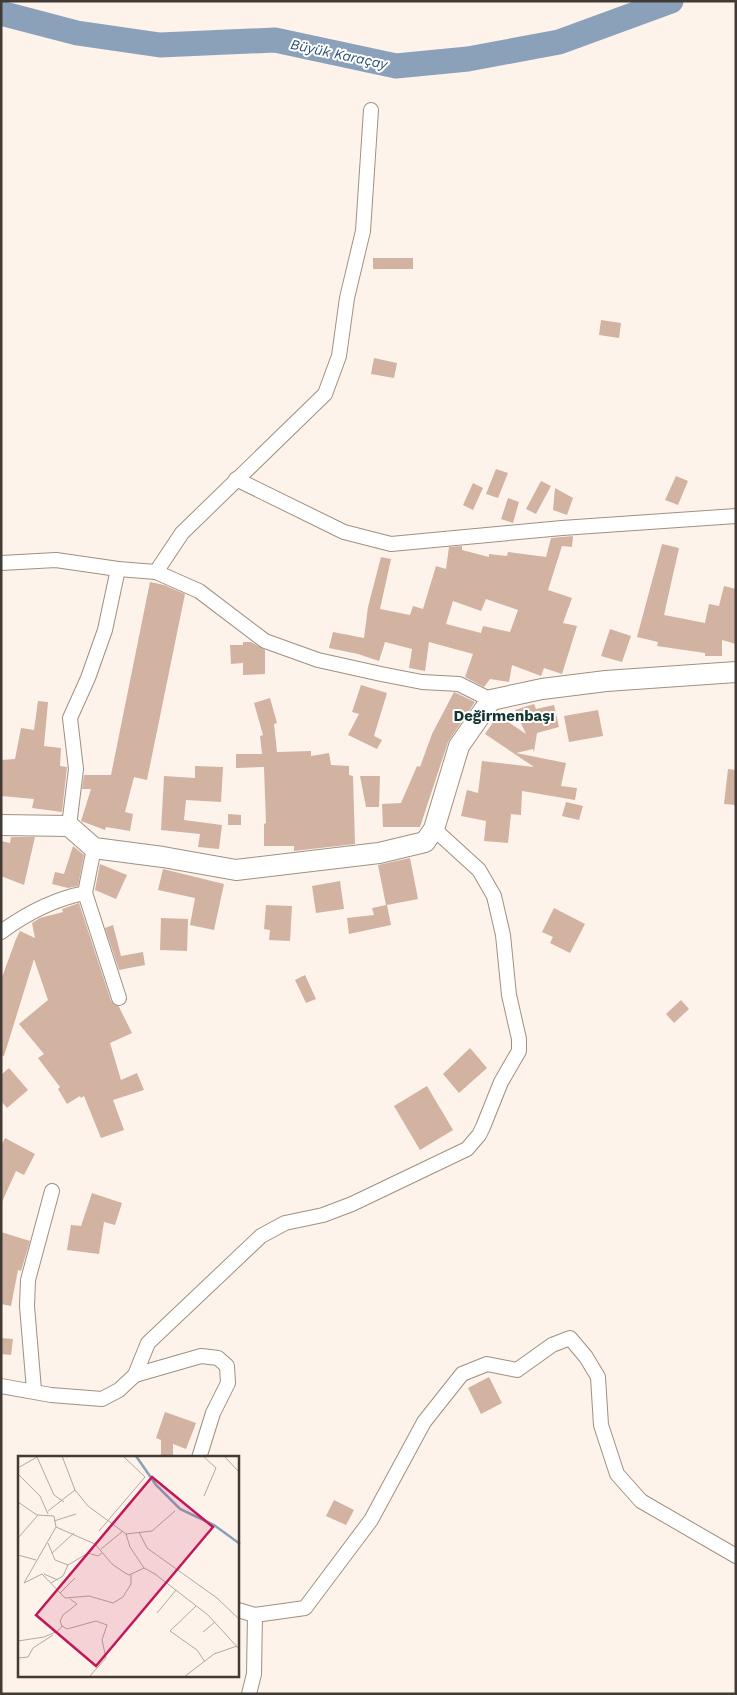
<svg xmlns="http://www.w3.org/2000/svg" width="737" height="1695" font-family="'Work Sans',sans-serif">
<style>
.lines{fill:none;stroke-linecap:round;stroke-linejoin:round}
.river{stroke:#8ba1ba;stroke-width:25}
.building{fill:#d2b2a1;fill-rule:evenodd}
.street-casing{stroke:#9f9082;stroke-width:16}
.secondary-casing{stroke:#9f9082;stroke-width:22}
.street{stroke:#fff;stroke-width:14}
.secondary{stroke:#fff;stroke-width:20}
.labels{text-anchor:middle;stroke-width:4;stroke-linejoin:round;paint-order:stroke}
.water-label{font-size:14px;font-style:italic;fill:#2b4d72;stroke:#fff}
.quarter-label{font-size:15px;font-weight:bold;fill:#163731;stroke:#fff}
.inset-river{fill:none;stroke:#8ba1ba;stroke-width:2.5}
.inset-road{fill:none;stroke:#b2a9a2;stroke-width:1}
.view{fill:#c2185b;fill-opacity:0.15;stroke:#c2185b;stroke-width:2.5}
.inset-edge{fill:none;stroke:#423b35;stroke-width:2.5}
</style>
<rect width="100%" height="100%" fill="#fdf3ea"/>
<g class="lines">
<path class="river" d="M1,13L77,33L160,45L275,40L396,66L468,59L559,42L671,1"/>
</g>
<g class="building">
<rect x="373" y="258" width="40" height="11"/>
<path d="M601,320L621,323L619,338L599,335Z"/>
<path d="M374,358L397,363L394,378L371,374Z"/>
<path d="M496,469L508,473L498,498L486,494Z"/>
<path d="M676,476L688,481L678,505L665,500Z"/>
<path d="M541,481L551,486L536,514L526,509Z"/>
<path d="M473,483L483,488L473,510L463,505Z"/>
<path d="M555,488L573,498L567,515L553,510Z"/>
<path d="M508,498L519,502L513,523L501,519Z"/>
<path d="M573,536L572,547L562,546L548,590L572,598L563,623L577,626L562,674L544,668L541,676L512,665L509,682L490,679L484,687L465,677L473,654L429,642L425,671L409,668L412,649L385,642L379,661L358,654L329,648L333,632L364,638L368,607L381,557L391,559L380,609L410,615L413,606L423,609L436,566L446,569L449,547L462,546V550L489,557V554L507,556L508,552L546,557L551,538ZM486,599L518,610L510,632L483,626L481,633L446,624L453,601L481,611Z"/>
<path d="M662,544L679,548L664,615L705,623L709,604L719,606L724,586L736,589V644L722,640V656H705V653L657,646L658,642L637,637Z"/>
<path d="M150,582L164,585L185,594L147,780L134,777L125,812L133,814L130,831L106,827L105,830L81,821L91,789H82L84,775H111Z"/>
<path d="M610,629L631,636L622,662L601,656Z"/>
<path d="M243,642H251L265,650V674L243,675V663L231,664L230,645H243Z"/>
<path d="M361,685L387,693L374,736L382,740L377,749L348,735L359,714L352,712Z"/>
<path d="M454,692L475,702L448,742L420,827H383L382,804L401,803L417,766L420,767L432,734Z"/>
<path d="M270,698L277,723L274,724L277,752L311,751V756L329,753L331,765L349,766V775L353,776L355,844L294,851V846H264V824L266,823L264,767L236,768V754H262L260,736L263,735L254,703Z"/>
<path d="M38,701L48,702L44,746L61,748L60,766L67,767L62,812L32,808L34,799L1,796V760L15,759L21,728L34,730Z"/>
<path d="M534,704L536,709L554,705L559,727L537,733L534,752L533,749L516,753L566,763L561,786L577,788L575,800L522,791L521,815L511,814L508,843L484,841L486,821L461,816L467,790L478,793L482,761L534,767L485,734L498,715L526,734L515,710Z"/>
<path d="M598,710L603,736L569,742L564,716Z"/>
<path d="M195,766L223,767L221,802L186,800L184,820L222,825L219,849L198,847L200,834L161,830L164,776L195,778Z"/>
<path d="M728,769L736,770V805L724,804Z"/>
<path d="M360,776H380L379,807H366Z"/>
<path d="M566,802L583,806L579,820L562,816Z"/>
<path d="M228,814L241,815V825H228Z"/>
<path d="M11,837H35L24,885L1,876V841L10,843Z"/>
<path d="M73,846L84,855L78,886L68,888L52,884L55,872L64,874Z"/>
<path d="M410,858L418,899L387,905L391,925L349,934L347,918L374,915L372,908L386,905L378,865Z"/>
<path d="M100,864L127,875L116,899L95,890Z"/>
<path d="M163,869L224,884L214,930L190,925L195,898L158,890Z"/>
<path d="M340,881L344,909L316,913L312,886Z"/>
<path d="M79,903L111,1001L119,1007L132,1033L110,1043L121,1080L137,1073L144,1090L113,1100L124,1130L101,1138L84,1096L81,1098L80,1096L67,1104L58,1089L60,1087L38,1058L44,1054L19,1024L48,1000L34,959L4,1056L1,1055V980L16,939L20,931L35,938L32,923L40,918L63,912L62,909Z"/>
<path d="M266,905L292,906L290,941L269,940L270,930L264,929Z"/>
<path d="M554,908L585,924L570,953L550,943L553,937L542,932Z"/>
<path d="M161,918L188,919L187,951L160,950Z"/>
<path d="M113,925L121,956L143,952L145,965L119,970L105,928Z"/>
<path d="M305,975L316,999L306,1003L295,980Z"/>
<path d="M681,1000L689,1009L674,1023L666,1014Z"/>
<path d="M470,1048L487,1068L459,1093L443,1074Z"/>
<path d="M9,1068L28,1090L7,1108L1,1101V1075Z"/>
<path d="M427,1086L453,1130L420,1150L394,1106Z"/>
<path d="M5,1138L35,1154L24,1175L16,1171L1,1204V1146Z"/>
<path d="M92,1193L122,1203L115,1225L104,1222L99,1254L67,1250L71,1225L81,1226Z"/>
<path d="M1,1232L30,1241L21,1271L18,1270L11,1306L1,1304Z"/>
<path d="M1,1338L13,1339L11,1355L1,1354Z"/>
<path d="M489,1377L502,1403L481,1414L468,1388Z"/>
<path d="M165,1412L196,1423L186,1449L173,1444V1458H161V1440L156,1438Z"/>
<path d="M334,1500L354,1510L346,1525L326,1516Z"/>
</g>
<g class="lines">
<g class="street-casing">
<g id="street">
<path d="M236,479L344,532L391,544L562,528L736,516"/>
<path d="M1,563L56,560L118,569L156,572L199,591L265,641L318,660L381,674L422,682L459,684L491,700"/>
<path d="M156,572L182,533L325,394L339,356L347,298L363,231L371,110"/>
<path d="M69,826L76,769L70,718L88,678L105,630L118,569"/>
<path d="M85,893L119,998"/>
<path d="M1,932C27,913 54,899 85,893L94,848"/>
<path d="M135,1375L201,1356L218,1358L227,1366L228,1383L213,1413L199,1458"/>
<path d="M1,1386L51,1395L102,1399L119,1390L135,1375L148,1343L261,1236L285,1223L323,1215L352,1204L467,1149L479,1135L483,1127L501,1082L519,1051V1039L509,995L503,935L494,896L479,870L434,829"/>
<path d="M34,1390L27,1306L28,1280L52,1191"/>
<path d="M238,1610L255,1615L254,1674L249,1694"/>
<path d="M255,1615L305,1608L371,1520L424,1422L462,1374L487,1364L517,1370L552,1345L570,1338L586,1357L598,1377L601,1425L617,1474L641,1501L736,1556"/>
</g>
</g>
<g class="secondary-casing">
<path id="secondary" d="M1,825L69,826L94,848L163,857L236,870L379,853L425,842L434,829L459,746L491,700L542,689L606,681L736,672"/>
</g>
<use href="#street" class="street"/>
<use href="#secondary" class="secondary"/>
</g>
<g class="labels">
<g class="water-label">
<text transform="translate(339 54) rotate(12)" y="5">Büyük Karaçay</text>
</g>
<g class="quarter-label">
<text x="504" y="721">Değirmenbaşı</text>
</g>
</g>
<g transform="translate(18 1456)">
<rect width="221" height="221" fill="#fdf3ea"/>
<path class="inset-river" d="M118,0L138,29L162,53L196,69L222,88"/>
<path class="inset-road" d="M44,0L57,34L70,50L108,78L112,91L126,112M185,0L198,12L186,40M206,0L222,17M0,12L19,1L36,39L46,46M0,18L22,40L30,58M0,46L19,59L36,60L38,71L77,88L94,108L107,117L111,119L126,112L137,118L190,159L222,194M30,55L57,34M36,65L58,58M38,71L6,127L24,118L47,142L71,140L95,147L105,141L113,128V118M81,75L127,21L105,0M121,76L129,92L199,142L222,164M108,78L134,75L157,55M0,82L20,59M30,87L37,104L50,109L70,97L80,100L84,97M83,93L105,75M34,97L56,77M0,99L18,104M26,118L40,124M33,127L45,120L50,109M42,137L57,122M178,150L152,175L179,194L187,206M139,157L158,134M44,170L49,173L78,165L89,169L84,184L88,202L71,221M185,176L197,166M0,185L26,181L40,175L44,170L42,165L45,159L59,148L52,143M0,202L10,201L15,192L35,179M166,221L196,198L219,190"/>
<path class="view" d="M134,21L195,71L78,210L18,159Z"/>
<rect width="221" height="221" class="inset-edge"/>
</g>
<rect width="737" height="1695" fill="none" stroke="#423b35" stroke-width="5"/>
</svg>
